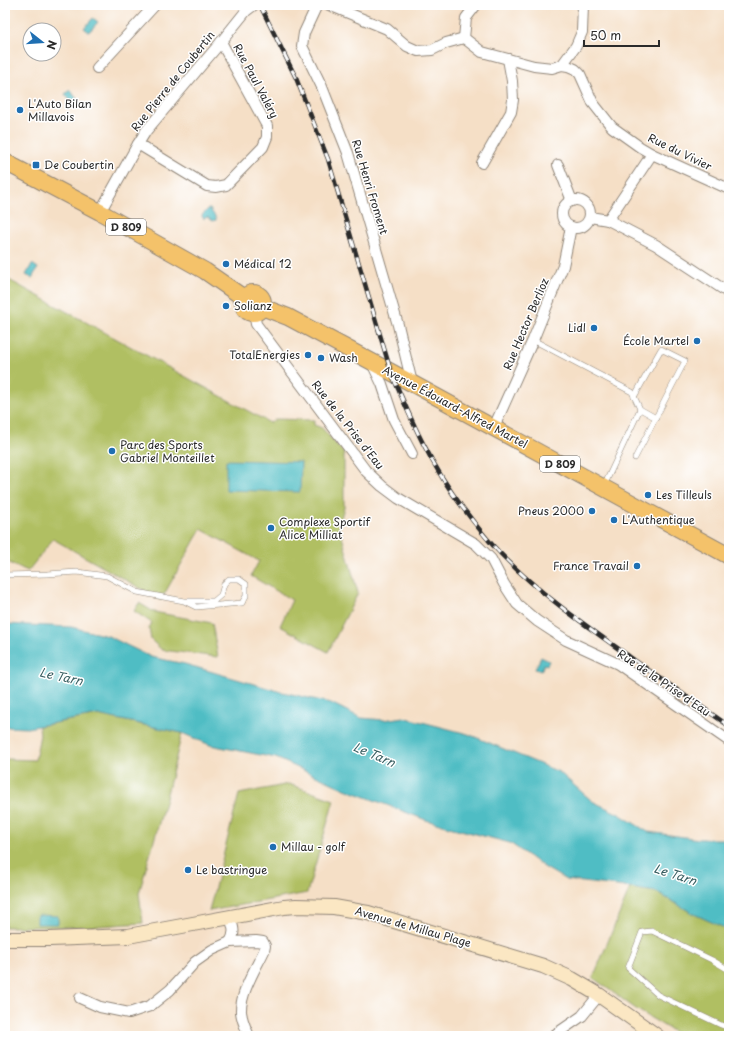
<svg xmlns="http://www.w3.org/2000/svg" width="734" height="1041" font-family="'Playpen Sans',sans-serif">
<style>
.green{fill:#b0bf62;stroke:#6e7546}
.water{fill:#4fbdc4;stroke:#3d7478}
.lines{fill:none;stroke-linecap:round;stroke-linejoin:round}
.lane-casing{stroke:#908578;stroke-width:6}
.street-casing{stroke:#908578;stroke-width:12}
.secondary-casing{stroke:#908578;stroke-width:16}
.primary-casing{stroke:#908578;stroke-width:18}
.lane{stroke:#fff;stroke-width:5}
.street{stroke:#fff;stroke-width:10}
.secondary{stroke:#fbe7c3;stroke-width:14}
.primary{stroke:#f4c26a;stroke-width:16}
.rail-casing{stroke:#2b2b2b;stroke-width:4.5}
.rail{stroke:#fff;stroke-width:3;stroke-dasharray:9;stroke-linecap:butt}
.poi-dot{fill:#1f6fb2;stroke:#fff;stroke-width:1.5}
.labels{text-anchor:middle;stroke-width:3;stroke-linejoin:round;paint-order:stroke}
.shield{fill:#fff;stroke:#6b6b6b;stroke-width:1}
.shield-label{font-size:10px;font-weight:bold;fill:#2b2b2b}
.street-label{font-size:11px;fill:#2b2b2b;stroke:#fff}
.poi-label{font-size:11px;fill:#2b2b2b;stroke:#fff;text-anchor:start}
.water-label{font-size:12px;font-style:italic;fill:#385e61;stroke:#fff}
</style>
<rect width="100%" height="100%" fill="#fff"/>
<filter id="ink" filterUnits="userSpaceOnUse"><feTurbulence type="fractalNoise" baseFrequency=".025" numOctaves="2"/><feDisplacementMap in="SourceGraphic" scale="8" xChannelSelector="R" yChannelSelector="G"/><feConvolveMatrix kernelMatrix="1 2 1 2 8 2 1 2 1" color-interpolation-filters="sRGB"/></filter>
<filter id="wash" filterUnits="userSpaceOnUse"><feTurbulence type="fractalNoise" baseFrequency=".012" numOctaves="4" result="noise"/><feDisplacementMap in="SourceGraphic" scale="16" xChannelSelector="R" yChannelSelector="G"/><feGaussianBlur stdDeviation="0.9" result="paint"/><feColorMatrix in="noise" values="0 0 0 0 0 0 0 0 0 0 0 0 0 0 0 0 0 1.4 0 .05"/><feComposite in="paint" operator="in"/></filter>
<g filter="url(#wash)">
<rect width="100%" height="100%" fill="#f5dfc6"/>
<g class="green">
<path d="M9,280L270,423L276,419L314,420V425L322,428L344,453V507L339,526L358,593L328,652L280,626L292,600L251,576L259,561L201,529L161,600L53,539L28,571L5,561V287Z"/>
<path d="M139,603L154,612L212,623L218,657L162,650L151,640L149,628L152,623L134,611Z"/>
<path d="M98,715L182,733L165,802L139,893L143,923L84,927H5V759L35,760L40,735L39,726Z"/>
<path d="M289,784L334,800L307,893L209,911L239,794Z"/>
<path d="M630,888L656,892L694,914L729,930V1036H681L636,1009L593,978Z"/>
</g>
<g class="water">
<path d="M93,18L98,22L89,32L84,28Z"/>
<path d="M70,90L80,103L75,107L65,94Z"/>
<path d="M208,209H210L216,218V220L213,221L207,217L204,219L203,218L202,216V215Z"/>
<path d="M32,264L38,268L32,278L26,275Z"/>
<path d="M226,460L301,462L300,492L226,490Z"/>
<path d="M5,624L71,627L108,636L151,657L185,664L278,691L331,703L361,718L384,720L403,717L468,734L559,772L592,801L619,814L648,832L699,839H729V930L694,914L656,892L618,886L566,880L544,867L510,843L453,828L426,820L345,789L276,758L210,745L182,733L98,715L27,728L5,727Z"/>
<path d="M541,657L549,661L547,665L544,664L541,671L535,669Z"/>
<path d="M37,915L58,916V924H37Z"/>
</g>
</g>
<g filter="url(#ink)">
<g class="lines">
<g class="lane-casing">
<g id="lane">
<path d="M533,340L632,392L640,409L656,418"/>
<path d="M634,397L661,349L685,361L635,458"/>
<path d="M604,486L640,409"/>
<path d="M5,575L47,574L77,572L107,576L137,592L184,601H214L221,595L224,584L229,579H239L246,584V596L242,603L196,607L184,601"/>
<path d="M729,970L712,960L652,931L642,932L628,968L658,995L721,1025L729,1028"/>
</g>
</g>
<g class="street-casing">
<g id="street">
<path d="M317,5L304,33L302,46L322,87L348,153L398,325L412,383"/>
<path d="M329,5L387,29L407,46L418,51L432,50L446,43L464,38L482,52L534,66L552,68L562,65L568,66L575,69L580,74L593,103L612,127L640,147L652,154L729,189"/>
<path d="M464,38L466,18L476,5"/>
<path d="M562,65L576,46L582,32L583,5"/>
<path d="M97,68L155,5"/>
<path d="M138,144L207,186L216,187L226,185L263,147L267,137V126L221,42"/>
<path d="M482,163L511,112L513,100L512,81L508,59"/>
<path d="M558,165L572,201"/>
<circle cx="576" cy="214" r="14"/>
<path d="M100,212L138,144L146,131L221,42L246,11L254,5"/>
<path d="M590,217L608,220L656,245L729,293"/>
<path d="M608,220L652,154"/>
<path d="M254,313L256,324L366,471L382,486L398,498L476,544L491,559L504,584L517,604L537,621L566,640L618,664L729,741"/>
<path d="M371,361L382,384L394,420L412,454"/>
<path d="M494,427L533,340L563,266L571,227"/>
<path d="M230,917C233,927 236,932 230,942L256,941L263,942L265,946L264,951C256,968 240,993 241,1012C242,1021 246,1029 249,1036"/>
<path d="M80,998L100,1007L129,1013L150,1006L170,990L195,962L212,950L230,942"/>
<path d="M553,1036L582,1016L599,995"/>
</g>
</g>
<g class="secondary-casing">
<path id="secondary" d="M5,939H50L128,936L284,907L296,906L334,907L368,913L543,966L572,979L599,995L657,1036"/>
</g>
<g class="primary-casing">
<g id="primary">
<path d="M5,162L100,212L205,271L244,298"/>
<circle cx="253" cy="303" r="10"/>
<path d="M262,307L288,317L391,372L729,556"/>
</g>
</g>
<use href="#lane" class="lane"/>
<use href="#street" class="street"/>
<use href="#secondary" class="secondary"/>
<use href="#primary" class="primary"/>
<g class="rail-casing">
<path id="rail" d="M260,5L296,78L328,159L391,372C411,420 431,466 463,508C475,524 488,541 502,555C540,594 585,625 630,657C663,680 696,703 729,726"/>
</g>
<use href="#rail" class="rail"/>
</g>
</g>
<g class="poi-dot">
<circle cx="20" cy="110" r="4"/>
<rect x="32" y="161" width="8" height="8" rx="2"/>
<circle cx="226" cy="264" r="4"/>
<circle cx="226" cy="306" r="4"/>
<circle cx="594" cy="328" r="4"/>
<circle cx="697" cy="341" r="4"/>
<circle cx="308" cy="355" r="4"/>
<circle cx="321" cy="358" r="4"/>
<circle cx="112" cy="451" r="4"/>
<circle cx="648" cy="495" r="4"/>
<circle cx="592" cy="511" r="4"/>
<circle cx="614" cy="520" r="4"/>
<circle cx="271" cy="528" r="4"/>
<circle cx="637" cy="566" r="4"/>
<circle cx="273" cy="847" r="4"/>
<circle cx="188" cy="870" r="4"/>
</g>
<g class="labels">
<g class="shield">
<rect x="106" y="219" width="40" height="16" rx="3"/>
<rect x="540" y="456" width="40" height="16" rx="3"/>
</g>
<g class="shield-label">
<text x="126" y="231">D 809</text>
<text x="560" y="468">D 809</text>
</g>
<g class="street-label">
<text transform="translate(173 81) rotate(-51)" y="4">Rue Pierre de Coubertin</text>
<text transform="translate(256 81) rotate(62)" y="4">Rue Paul Valéry</text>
<text transform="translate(680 152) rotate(26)" y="4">Rue du Vivier</text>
<text transform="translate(370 187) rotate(73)" y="4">Rue Henri Froment</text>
<text transform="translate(526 324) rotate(-67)" y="4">Rue Hector Berlioz</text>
<text transform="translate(455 407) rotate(28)" y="4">Avenue Édouard-Alfred Martel</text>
<text transform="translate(348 425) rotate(52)" y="4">Rue de la Prise d'Eau</text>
<text transform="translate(664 683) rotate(34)" y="4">Rue de la Prise d'Eau</text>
<text transform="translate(413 927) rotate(16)" y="4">Avenue de Millau Plage</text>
</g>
<g class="poi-label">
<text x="28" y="108">L'Auto Bilan<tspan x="28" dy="13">Millavois</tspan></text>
<text x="44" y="169">De Coubertin</text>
<text x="234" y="268">Médical 12</text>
<text x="234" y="310">Solianz</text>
<text x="586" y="332" text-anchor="end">Lidl</text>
<text x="689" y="345" text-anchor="end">École Martel</text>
<text x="300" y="359" text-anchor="end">TotalEnergies</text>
<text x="329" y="362">Wash</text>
<text x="120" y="449">Parc des Sports<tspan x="120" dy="13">Gabriel Monteillet</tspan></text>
<text x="656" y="499">Les Tilleuls</text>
<text x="584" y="515" text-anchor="end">Pneus 2000</text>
<text x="622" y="524">L'Authentique</text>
<text x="279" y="526">Complexe Sportif<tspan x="279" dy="13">Alice Milliat</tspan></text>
<text x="629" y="570" text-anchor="end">France Travail</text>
<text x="281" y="851">Millau - golf</text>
<text x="196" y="874">Le bastringue</text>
</g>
<g class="water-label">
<text transform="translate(61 677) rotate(12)" y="4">Le Tarn</text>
<text transform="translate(374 755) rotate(23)" y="4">Le Tarn</text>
<text transform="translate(675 875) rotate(18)" y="4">Le Tarn</text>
</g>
</g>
<rect width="734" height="1041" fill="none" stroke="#fff" stroke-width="20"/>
<g transform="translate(42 42) rotate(107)"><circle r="19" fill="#ffffff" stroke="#aaaaaa"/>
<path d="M0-3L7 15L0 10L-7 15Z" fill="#1f6fb2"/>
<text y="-6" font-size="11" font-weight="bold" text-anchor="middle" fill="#2b2b2b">N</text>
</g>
<path d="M584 40v6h75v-6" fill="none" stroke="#2b2b2b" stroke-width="2"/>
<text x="590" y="40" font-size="12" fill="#2b2b2b" stroke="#ffffff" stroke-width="3" paint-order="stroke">50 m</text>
</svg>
